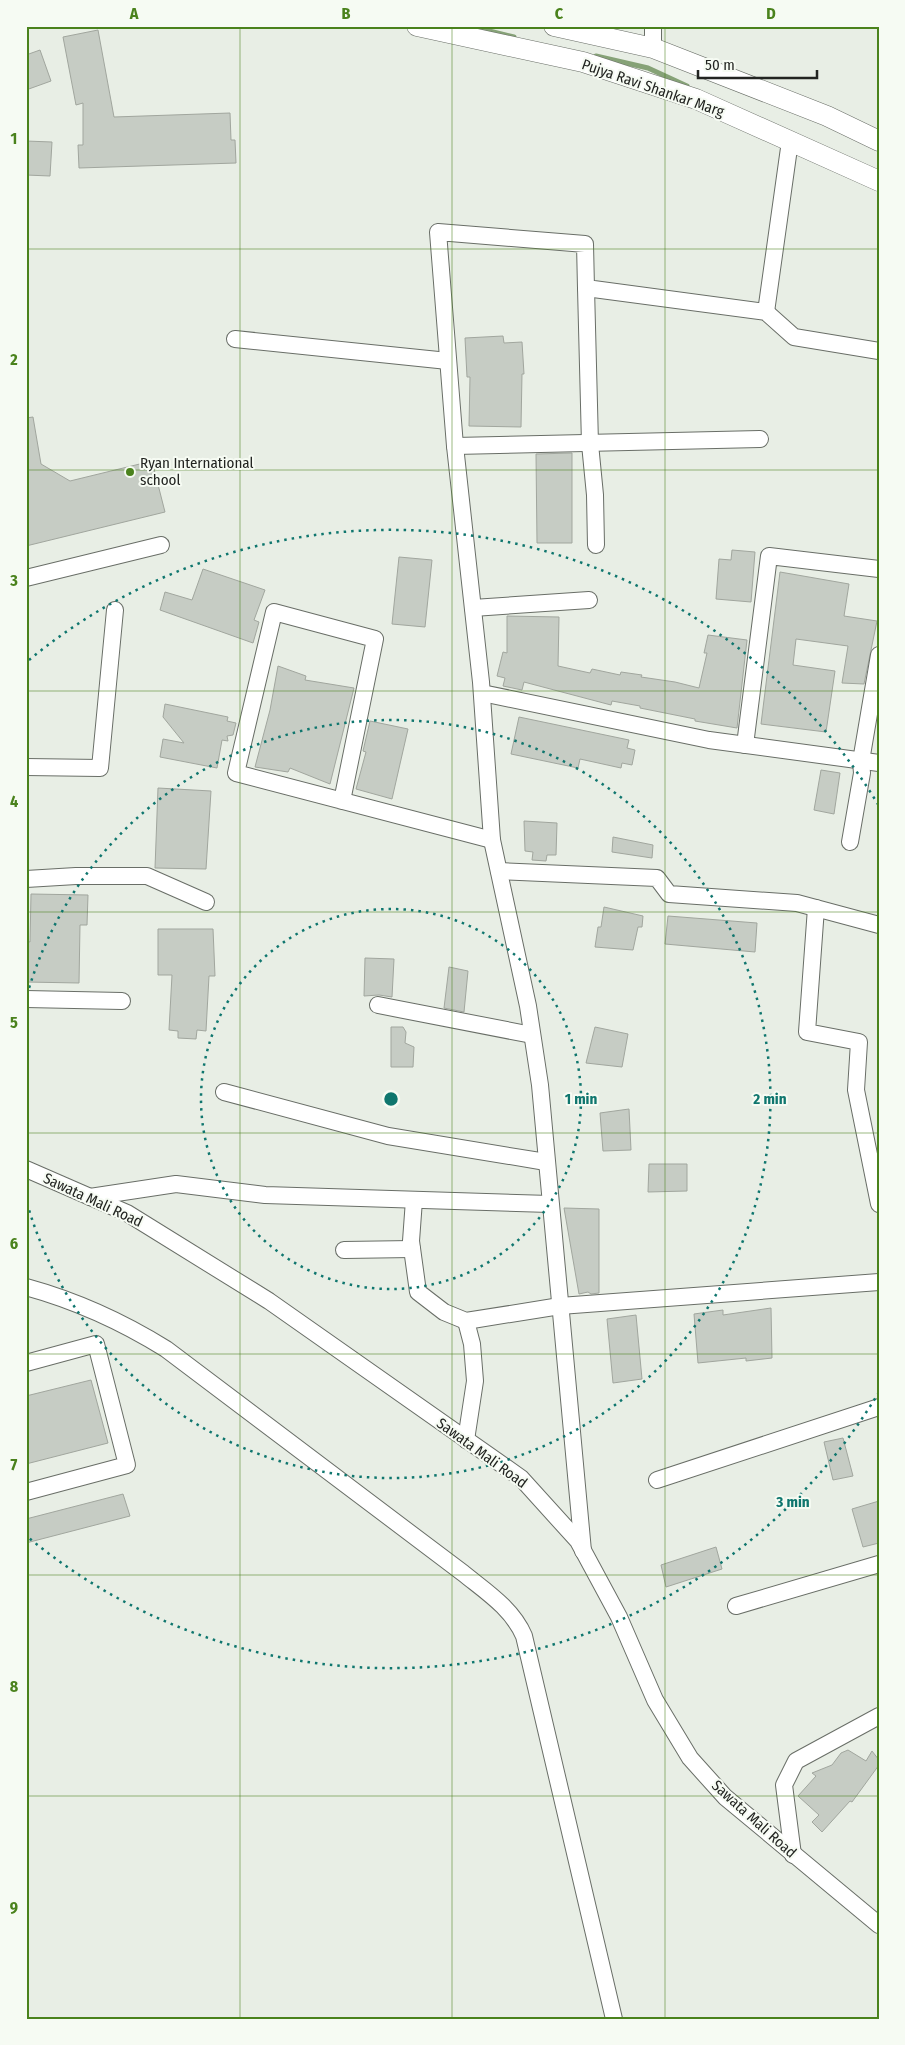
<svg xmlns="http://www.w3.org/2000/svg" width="905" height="2045" font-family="'Fira Sans Condensed',sans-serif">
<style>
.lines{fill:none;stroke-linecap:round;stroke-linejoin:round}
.stream{stroke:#86a277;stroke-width:5}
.building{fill:#c6ccc4;stroke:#a1a69e}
.minor-casing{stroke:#696e67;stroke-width:18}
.major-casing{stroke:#696e67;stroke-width:21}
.minor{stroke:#fff;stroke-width:16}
.major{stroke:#fff;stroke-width:20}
.grid{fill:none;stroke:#4a821c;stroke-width:1;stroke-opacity:0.55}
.ring{fill:none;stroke:#0f766e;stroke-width:2.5;stroke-dasharray:2.5 5}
.poi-dot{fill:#4a821c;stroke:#f6fbf3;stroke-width:2}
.labels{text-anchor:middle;stroke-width:4;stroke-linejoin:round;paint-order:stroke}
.street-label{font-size:15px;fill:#222421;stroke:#f6fbf3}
.poi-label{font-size:15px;fill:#222421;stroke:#f6fbf3;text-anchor:start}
.centre{fill:#0f766e;stroke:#f6fbf3;stroke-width:2.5}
.ring-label{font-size:15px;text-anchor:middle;font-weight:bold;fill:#0f766e;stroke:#f6fbf3;stroke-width:4;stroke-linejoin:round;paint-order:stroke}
.neatline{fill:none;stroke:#4a821c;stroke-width:2}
.grid-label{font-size:16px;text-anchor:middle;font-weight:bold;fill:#4a821c}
</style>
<rect width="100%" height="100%" fill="#e8eee5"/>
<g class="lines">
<g class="stream">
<path d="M469,26L514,37"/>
<path d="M596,56L648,68L687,86"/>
</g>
</g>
<g class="building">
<path d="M98,30L114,117L230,113L231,140H235L236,163L79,168L78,145H83V103L76,105L63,37Z"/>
<path d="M40,50L51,81L26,90V55Z"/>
<path d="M26,141L52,142L50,176L26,175Z"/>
<path d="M503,336L504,343L522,342L524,374H522L521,427L469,426L470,377H467L465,338Z"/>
<path d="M33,417L41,464L70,481L152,461L165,512L26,546V418Z"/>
<path d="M572,453V543H537L536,454Z"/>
<path d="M732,550L755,552L751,602L716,599L719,559L731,560Z"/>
<path d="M399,557L432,560L425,627L392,624Z"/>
<path d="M203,569L265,590L254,620L259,622L253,643L160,610L165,592L192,600Z"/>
<path d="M780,572L849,584L844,616L877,621L864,684L842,683L848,646L796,639L793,665L835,671L826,732L761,724Z"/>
<path d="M507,616L559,617L558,666L590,673L592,669L620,675L621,672L642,675L641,677L675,682L699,688L707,653H704L708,635L747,640L737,728L695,721V719L640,708V706L612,701L611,705L524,682L522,690L503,686L505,678L497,676L503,652L507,653Z"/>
<path d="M278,666L306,676L305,680L354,688L330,784L290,768L288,772L255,767L270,710Z"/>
<path d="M165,704L228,717L227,721L236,723L233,735L227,736L228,741L222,740L217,768L160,757L163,739L184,743L163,717Z"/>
<path d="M519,717L629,740L627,748L635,750L632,765L622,763L621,768L580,759L578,768L511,754Z"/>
<path d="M370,721L408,729L392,799L356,789L366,752L363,751Z"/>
<path d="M821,770L840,773L834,814L814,810Z"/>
<path d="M158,788L211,791L206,869L155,868Z"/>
<path d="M524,821L557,823L556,855H547L546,861L532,860L533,852L525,851Z"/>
<path d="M613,837L653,845L652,858L612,852Z"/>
<path d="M31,894L88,895L87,925H80L79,983L26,982V941L30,942Z"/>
<path d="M604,907L643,916L642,927H638L633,950L595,947L598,927H601Z"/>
<path d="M668,916L757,923L755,952L665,944Z"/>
<path d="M158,929H213L215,976H209L206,1031L197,1030L196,1039L178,1038V1031L169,1030L172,975H158Z"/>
<path d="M365,958L394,959L392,997L379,995L364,996Z"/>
<path d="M449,967L468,971L464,1012L444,1008Z"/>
<path d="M391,1027H403L406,1032L405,1043L414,1047L413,1067H391Z"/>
<path d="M595,1027L628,1034L622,1067L586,1063Z"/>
<path d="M629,1109L631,1150L603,1151L600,1113Z"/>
<path d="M649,1164H687V1191L648,1192Z"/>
<path d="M564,1208L599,1209V1293L591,1294L588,1292L579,1294Z"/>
<path d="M771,1308L772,1358L746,1361V1358L698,1363L694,1314L723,1310V1315Z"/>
<path d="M636,1315L642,1379L613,1383L607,1319Z"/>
<path d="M91,1380L108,1443L26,1464V1396Z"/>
<path d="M843,1438L853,1476L833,1480L824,1442Z"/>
<path d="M123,1494L130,1516L26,1543V1519Z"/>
<path d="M879,1501V1543L863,1547L852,1509Z"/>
<path d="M716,1547L722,1569L666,1587L661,1565Z"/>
<path d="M848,1750L866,1761L872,1751L879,1760V1765L852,1802L850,1801L822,1832L812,1822L819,1815L798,1796L816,1776L812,1773L832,1765L841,1753Z"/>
</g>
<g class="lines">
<g class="minor-casing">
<g id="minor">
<path d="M653,26V48"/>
<path d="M586,288L590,444L595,495L596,545"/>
<path d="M766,312L790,141"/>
<path d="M235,339L448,361"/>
<path d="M455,446L760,439"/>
<path d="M26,578L161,545"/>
<path d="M473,608L589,600"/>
<path d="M482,693L709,740L879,763"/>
<path d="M745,745L769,556L879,569"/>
<path d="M26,767L100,768L115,610"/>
<path d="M342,801L375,639L274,612L236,773L492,840"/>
<path d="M850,842L862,773L861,761L879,655"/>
<path d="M499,871L657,878L669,894L797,903L879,925"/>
<path d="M26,879L76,876H147L206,902"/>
<path d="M816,908L807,1032L859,1042L856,1090L879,1204"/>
<path d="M26,999L122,1001"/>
<path d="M378,1005L532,1035"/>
<path d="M224,1092L388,1136L546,1162"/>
<path d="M26,1169L127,1213L269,1301L521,1478L578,1541L619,1617L655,1700L690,1758L725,1797L879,1925"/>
<path d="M90,1197L176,1184L265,1195L550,1204"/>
<path d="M414,1200L411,1241L418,1292L444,1312L466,1321L560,1306L879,1282"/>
<path d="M344,1250L412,1249"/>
<path d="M26,1287C77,1301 121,1321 166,1349L463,1573C485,1591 512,1608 524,1636L614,2019"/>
<path d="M26,1363L96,1344L127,1465L26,1492"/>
<path d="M466,1440L475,1381L472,1344L466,1321"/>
<path d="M657,1480L879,1407"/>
<path d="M583,1551L540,1085L528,1006L492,840L481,682L455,446L438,232L585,244L586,288L766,312L794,337L879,351"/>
<path d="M736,1606L879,1564"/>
<path d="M793,1855L784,1785L796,1761L879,1716"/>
</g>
</g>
<g class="major-casing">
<g id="major">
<path d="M417,26L583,62L696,99L879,181"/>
<path d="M554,26L653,48L827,116L879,141"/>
</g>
</g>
<use href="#minor" class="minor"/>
<use href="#major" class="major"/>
</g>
<path class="grid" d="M240,26V2019M452,26V2019M665,26V2019M26,249H879M26,470H879M26,691H879M26,912H879M26,1133H879M26,1354H879M26,1575H879M26,1796H879"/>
<g class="ring">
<circle cx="391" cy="1099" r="190"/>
<path d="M27 995A379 379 0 1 1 27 1203"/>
<path d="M879 1392A569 569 0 0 1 29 1538M29 660A569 569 0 0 1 879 806"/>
</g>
<circle class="poi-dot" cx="130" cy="472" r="5"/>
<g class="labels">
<g class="street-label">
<text transform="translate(653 88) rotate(19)" y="5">Pujya Ravi Shankar Marg</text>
<text transform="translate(93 1200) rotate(25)" y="5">Sawata Mali Road</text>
<text transform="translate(482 1453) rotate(36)" y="5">Sawata Mali Road</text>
<text transform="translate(754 1819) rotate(42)" y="5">Sawata Mali Road</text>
</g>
<g class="poi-label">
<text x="140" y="468">Ryan International<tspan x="140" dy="17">school</tspan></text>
</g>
</g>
<circle cx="391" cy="1099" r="8" class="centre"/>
<g class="ring-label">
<text x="581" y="1104">1 min</text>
<text x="770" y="1104">2 min</text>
<text x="793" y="1507">3 min</text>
</g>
<rect width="905" height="2045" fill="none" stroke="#f6fbf3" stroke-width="55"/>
<path d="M698 70v8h119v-8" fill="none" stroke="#222421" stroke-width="2.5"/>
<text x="705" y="70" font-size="15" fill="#222421" stroke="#f6fbf3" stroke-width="4" paint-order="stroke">50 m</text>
<rect x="28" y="28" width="850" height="1990" class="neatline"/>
<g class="grid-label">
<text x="134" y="19">A</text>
<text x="346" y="19">B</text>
<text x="559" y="19">C</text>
<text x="771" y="19">D</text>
<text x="14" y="144">1</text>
<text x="14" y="365">2</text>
<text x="14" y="586">3</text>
<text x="14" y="807">4</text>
<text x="14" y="1028">5</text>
<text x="14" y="1249">6</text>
<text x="14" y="1470">7</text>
<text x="14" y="1692">8</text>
<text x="14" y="1913">9</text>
</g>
</svg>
